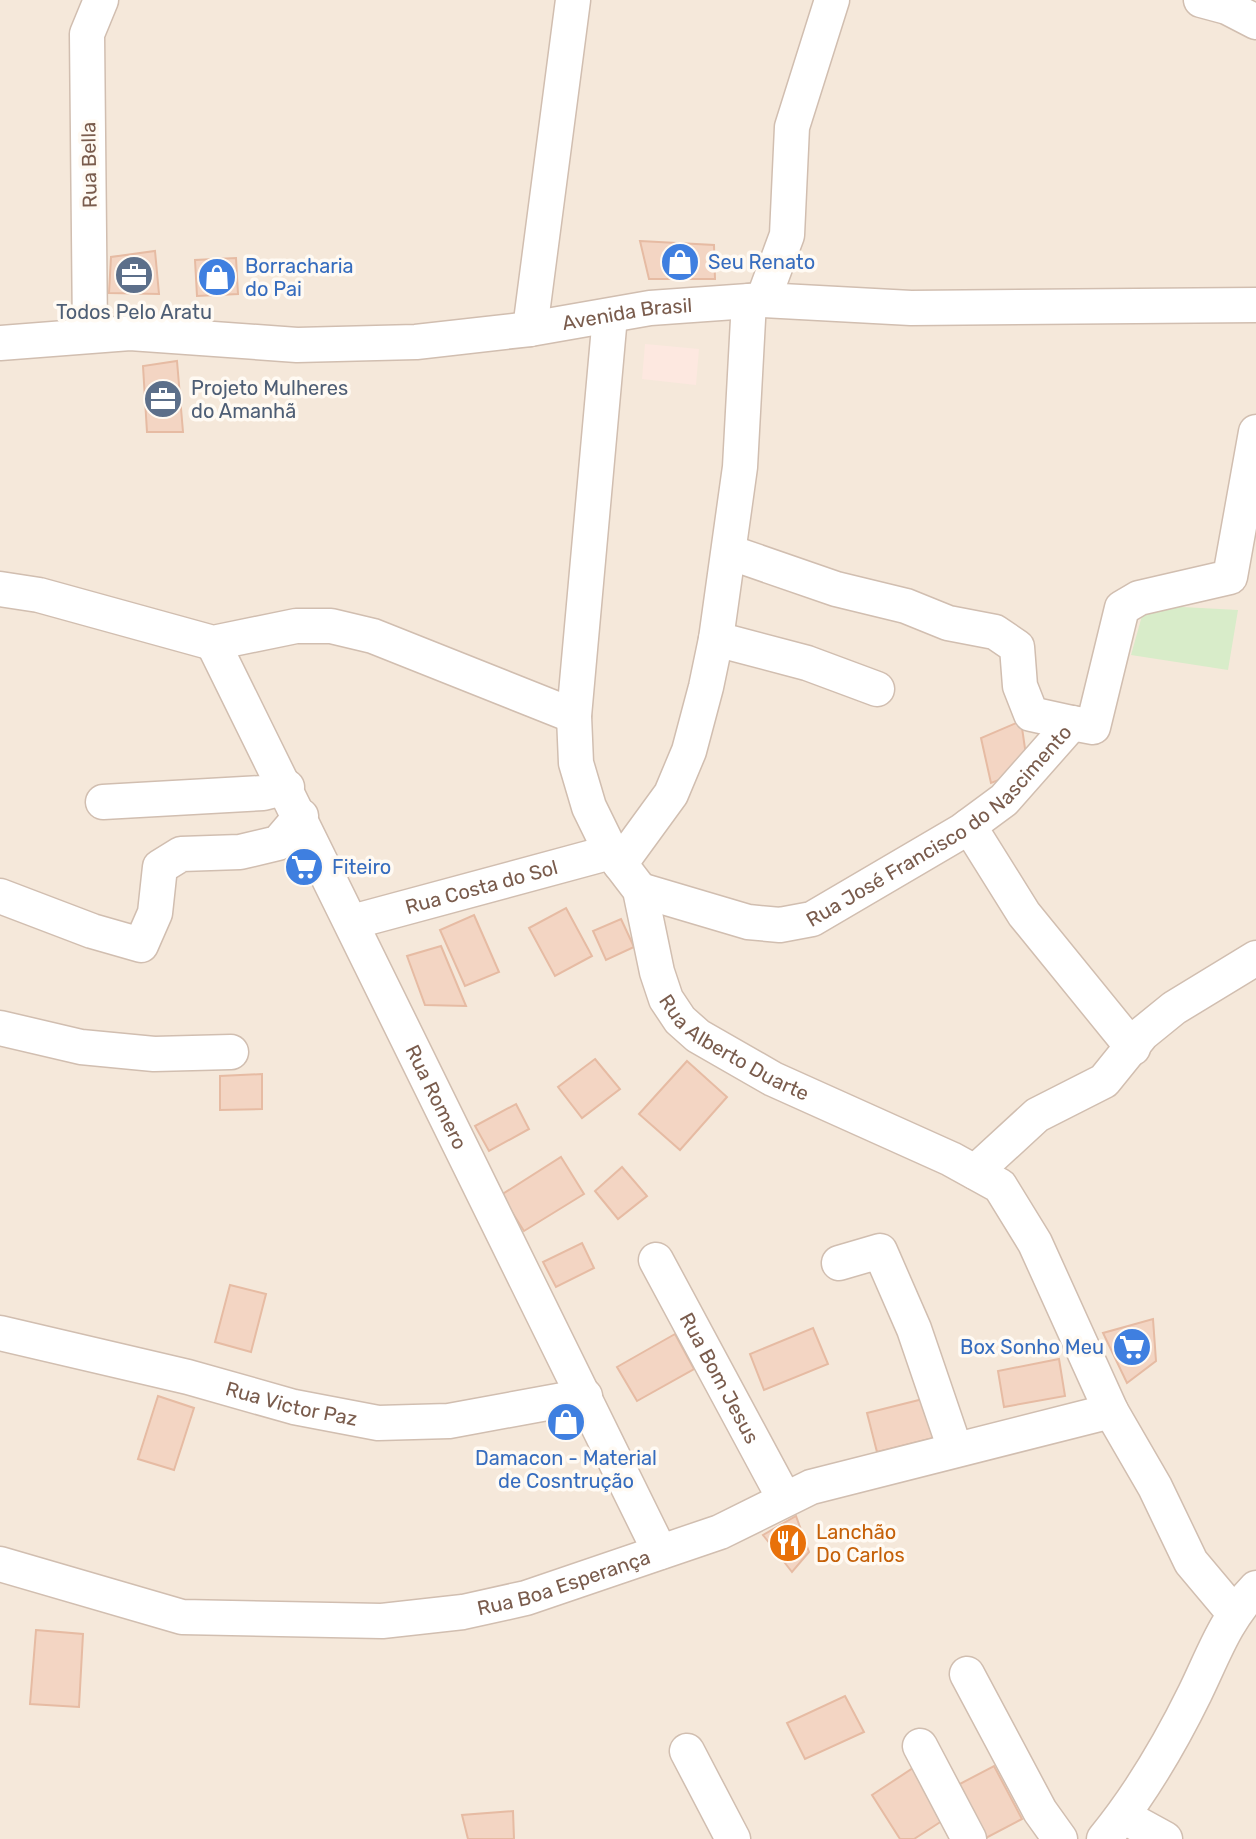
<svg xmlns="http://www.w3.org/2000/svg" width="1256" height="1839" font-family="Rubik,sans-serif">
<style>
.residential{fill:#f5e8da}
.commercial{fill:#fde8e0}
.green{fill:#d8ecc9}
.building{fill:#f3d5c3;stroke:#e6bba3;stroke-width:2}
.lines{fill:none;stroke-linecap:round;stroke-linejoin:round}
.street-casing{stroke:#d1beb0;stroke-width:37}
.street{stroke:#fff;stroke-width:34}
.labels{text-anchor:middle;stroke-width:7;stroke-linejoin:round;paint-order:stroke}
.street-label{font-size:20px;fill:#7a5c4d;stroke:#fffaf3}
.shop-label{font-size:20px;fill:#366cbe;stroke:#fffaf3;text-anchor:start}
.service-label{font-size:20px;fill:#4e5e75;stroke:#fffaf3}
.food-label{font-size:20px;fill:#c56008;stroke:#fffaf3;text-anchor:start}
</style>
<rect width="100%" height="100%" fill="#fdf6ec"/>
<rect class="residential" x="0" y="0" width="1256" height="1839"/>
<path class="commercial" d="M645,344L699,349L696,385L642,379Z"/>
<path class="green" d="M1145,605L1238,610L1228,670L1131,655Z"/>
<g class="building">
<path d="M640,241L714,245L715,279H649Z"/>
<path d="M155,251L159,294L109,293L111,257Z"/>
<path d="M236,258L238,294L197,296L195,260Z"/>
<path d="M177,361L183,432H147L143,366Z"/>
<path d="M1021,721L1028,769L991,783L981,738Z"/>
<path d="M304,857L315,874L297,876L293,859Z"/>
<path d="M566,908L592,956L555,976L529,928Z"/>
<path d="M474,915L499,972L465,986L440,930Z"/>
<path d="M621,919L634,947L606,960L593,931Z"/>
<path d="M441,946L466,1006L425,1005L407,956Z"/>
<path d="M595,1059L620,1089L582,1118L558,1087Z"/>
<path d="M687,1061L727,1097L680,1150L639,1114Z"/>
<path d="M262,1074V1109L220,1110V1076Z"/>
<path d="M516,1104L529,1129L489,1151L475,1126Z"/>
<path d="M561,1157L584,1194L524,1231L501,1195Z"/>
<path d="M622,1167L647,1196L618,1219L595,1191Z"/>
<path d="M582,1243L594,1268L556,1287L543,1262Z"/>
<path d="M230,1285L266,1294L251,1352L215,1342Z"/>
<path d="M1153,1319L1156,1361L1127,1383L1103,1333Z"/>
<path d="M813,1328L828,1364L764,1390L750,1354Z"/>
<path d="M675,1334L694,1369L637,1401L617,1367Z"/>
<path d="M1059,1359L1065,1396L1004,1407L998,1371Z"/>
<path d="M158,1396L194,1408L174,1470L138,1459Z"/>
<path d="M931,1397L941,1436L877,1452L867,1413Z"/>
<path d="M572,1405L585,1429L561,1439L548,1414Z"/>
<path d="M796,1516L809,1552L792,1572L763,1535Z"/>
<path d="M36,1630L83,1634L79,1707L30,1704Z"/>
<path d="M845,1696L864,1732L805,1759L787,1723Z"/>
<path d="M916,1766L945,1819L914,1839H900L872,1795Z"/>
<path d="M994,1766L1022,1819L984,1839L956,1786Z"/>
<path d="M513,1811L514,1839H468L462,1815Z"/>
</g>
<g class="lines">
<g class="street-casing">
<g id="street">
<path d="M1201,0L1227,7L1256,22"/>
<path d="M763,300L787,235L792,127L832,0"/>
<path id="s1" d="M610,316L574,716L576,763L589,807L611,852L640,890L657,972L666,999L680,1020L698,1036L773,1079L951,1159L1000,1186L1035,1243L1111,1411L1155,1487L1191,1562L1233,1612"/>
<path d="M530,329L573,0"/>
<path d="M90,334L87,34L101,0"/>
<path id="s2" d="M0,343L130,333L297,345L416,342L530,329L650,308L763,300L911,308L1256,305"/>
<path d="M729,552L836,589L906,606L948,623L995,632L1017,647L1020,686L1031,714L1072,723"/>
<path d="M0,589L39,595L213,643L296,626H331L373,636L574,716"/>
<path d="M716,639L807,663L877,689"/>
<path id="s3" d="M213,643L660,1552"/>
<path d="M103,802L263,793L287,787"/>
<path d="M969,826L1024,914L1133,1048"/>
<path d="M620,864L671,794L689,751L706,687L716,639L740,467L749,301"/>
<path id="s4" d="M640,890L748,922L780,925L812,919L962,831L1004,800L1072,723L1093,727L1122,608L1139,598L1230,577L1256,432"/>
<path d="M0,896L92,931L141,945L155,913L160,867L181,854L240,852L278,843L301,816"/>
<path id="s5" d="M352,922L611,852"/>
<path d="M0,1028L81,1047L154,1054L231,1052"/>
<path d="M975,1172L1037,1115L1104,1081L1142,1034L1174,1008L1256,958"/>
<path id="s6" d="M656,1260L784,1498"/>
<path d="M839,1263L880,1251L914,1329L955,1449"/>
<path id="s7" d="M0,1333L188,1377L294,1407L378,1423L449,1421L585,1396"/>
<path id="s8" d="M0,1564L182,1617L382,1621L463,1612L526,1598L720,1532L811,1487L1111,1411"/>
<path d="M967,1674L1040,1811L1060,1839"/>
<path d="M920,1746L969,1839"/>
<path d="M687,1751L733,1839"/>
<path d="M1123,1816L1165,1839"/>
<path d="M1104,1839C1140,1795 1169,1746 1195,1693C1214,1654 1225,1620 1256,1588"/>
</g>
</g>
<use href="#street" class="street"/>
</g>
<defs>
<g id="shop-disc" transform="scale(2)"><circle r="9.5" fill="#3f7fe0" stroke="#fffaf3"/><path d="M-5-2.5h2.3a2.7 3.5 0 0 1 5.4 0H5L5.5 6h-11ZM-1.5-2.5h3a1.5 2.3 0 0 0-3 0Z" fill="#fff"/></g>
<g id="office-disc" transform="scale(2)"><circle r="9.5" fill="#5c6f8a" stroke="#fffaf3"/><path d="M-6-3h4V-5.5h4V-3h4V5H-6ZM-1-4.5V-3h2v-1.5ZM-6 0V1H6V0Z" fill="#fff"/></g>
<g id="supermarket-disc" transform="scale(2)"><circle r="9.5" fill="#3f7fe0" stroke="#fffaf3"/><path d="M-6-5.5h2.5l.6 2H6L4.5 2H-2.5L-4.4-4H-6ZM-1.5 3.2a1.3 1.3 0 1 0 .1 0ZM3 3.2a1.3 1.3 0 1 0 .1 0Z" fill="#fff"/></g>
<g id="restaurant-disc" transform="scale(2)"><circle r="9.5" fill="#e8710a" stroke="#fffaf3"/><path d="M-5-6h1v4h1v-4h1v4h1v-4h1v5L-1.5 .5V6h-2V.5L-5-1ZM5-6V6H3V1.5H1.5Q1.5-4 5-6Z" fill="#fff"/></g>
</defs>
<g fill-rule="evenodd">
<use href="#shop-disc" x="680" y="262"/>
<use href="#office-disc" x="134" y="275"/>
<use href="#shop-disc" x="217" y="277"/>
<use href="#office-disc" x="163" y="399"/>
<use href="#supermarket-disc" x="304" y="867"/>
<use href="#supermarket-disc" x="1132" y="1347"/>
<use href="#shop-disc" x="566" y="1422"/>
<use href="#restaurant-disc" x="788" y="1543"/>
</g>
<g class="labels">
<g class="street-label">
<text transform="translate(89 165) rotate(-91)" y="7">Rua Bella</text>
<text dy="7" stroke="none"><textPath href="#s2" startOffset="630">Avenida Brasil</textPath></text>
<text dy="7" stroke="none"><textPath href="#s4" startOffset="336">Rua José Francisco do Nascimento</textPath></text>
<text dy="7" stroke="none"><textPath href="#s5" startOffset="134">Rua Costa do Sol</textPath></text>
<text dy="7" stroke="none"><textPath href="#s1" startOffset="790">Rua Alberto Duarte</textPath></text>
<text dy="7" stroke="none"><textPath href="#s3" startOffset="506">Rua Romero</textPath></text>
<text dy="7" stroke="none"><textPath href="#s6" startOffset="134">Rua Bom Jesus</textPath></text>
<text dy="7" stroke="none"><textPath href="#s7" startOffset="300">Rua Victor Paz</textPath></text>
<text dy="7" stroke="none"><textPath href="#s8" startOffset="576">Rua Boa Esperança</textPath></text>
</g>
<g class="shop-label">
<text x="708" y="269">Seu Renato</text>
<text x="245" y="273">Borracharia<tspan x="245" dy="23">do Pai</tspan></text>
<text x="332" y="874">Fiteiro</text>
<text x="1104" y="1354" text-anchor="end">Box Sonho Meu</text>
<text x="566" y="1465" text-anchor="middle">Damacon - Material<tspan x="566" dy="23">de Cosntrução</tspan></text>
</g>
<g class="service-label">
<text x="134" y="319">Todos Pelo Aratu</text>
<text x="191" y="395" text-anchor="start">Projeto Mulheres<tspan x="191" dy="23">do Amanhã</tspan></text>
</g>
<g class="food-label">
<text x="816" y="1539">Lanchão<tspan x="816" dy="23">Do Carlos</tspan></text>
</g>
</g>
</svg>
